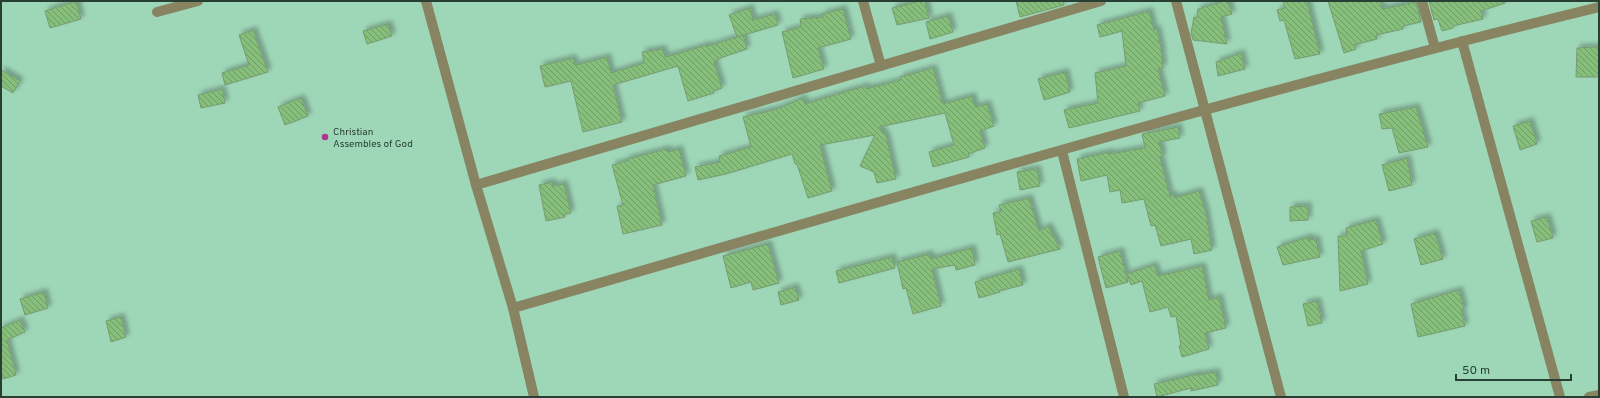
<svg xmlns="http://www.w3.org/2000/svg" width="1600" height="398" font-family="Overpass,sans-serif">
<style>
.building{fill:url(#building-back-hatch);stroke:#789b71;filter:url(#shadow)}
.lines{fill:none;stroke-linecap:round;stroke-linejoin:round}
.minor{stroke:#888360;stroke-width:10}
.poi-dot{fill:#ad378d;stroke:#9ed7b8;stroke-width:1.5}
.labels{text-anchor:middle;stroke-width:3;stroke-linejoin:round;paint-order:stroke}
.poi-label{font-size:10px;fill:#283f33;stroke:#9ed7b8;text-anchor:start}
</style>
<defs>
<pattern id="building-back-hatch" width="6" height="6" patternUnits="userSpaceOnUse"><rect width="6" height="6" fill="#86be7b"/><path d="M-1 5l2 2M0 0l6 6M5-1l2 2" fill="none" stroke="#6e9c65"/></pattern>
<filter id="shadow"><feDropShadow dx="3.5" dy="-3.5" stdDeviation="2" flood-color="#0004"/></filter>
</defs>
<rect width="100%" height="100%" fill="#9ed7b8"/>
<g class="building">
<path d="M76,1L81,19L50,28L45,11Z"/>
<path d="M919,1H925L929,18L897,25L892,8Z"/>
<path d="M1016,1H1063L1064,5L1020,17Z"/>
<path d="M1225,1H1228L1232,14L1221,17L1227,44L1193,40L1191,33L1194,17L1197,18L1198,9Z"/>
<path d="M1283,1H1307L1320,54L1295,59L1284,20L1280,21L1277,10L1285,8Z"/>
<path d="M1328,1H1380L1382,9L1416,2L1421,22L1403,26V29L1376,35L1377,39L1354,45L1356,49L1344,53Z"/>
<path d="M1429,1H1504L1505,3L1481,11L1483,19L1453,26V28L1442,31L1438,19L1434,20Z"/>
<path d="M750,8L753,20L775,14L778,25L737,37L729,15Z"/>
<path d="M843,9L851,39L818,48L824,69L793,78L782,32L801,27L800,19L823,17L822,14Z"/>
<path d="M1149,11L1154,30L1157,29L1161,48L1163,68L1158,69L1165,96L1138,103L1140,111L1069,128L1064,110L1098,103L1095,73L1126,66L1122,31L1100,37L1097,25Z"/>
<path d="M948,16L953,32L930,39L926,22Z"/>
<path d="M388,24L392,36L367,44L363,31Z"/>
<path d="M253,30L268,72L225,85L222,73L249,65L239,35Z"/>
<path d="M743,35L747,49L717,59V61L714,62L722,88L713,91L714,93L688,101L678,66L613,85L622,122L583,132L571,81L545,87L540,66L573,58L575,65L607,57L611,73L644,63L642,52L663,49L665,57L707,45V46L712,45Z"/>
<path d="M1599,47V77H1576L1577,48Z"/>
<path d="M1241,53L1245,69L1218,76L1216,62Z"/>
<path d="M933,68L943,104L972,96L975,107L987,104L994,126L980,131L985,148L968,154L969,157L933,167L929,152L954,145L945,113L879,127L886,136L896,179L877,183L874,172L860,166L875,135L820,145L832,191L808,198L797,164H795L792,154L726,174L698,180L695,167L720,162L719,156L751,147L743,117L777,109L803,98L805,104L848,91L866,86V89L901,80L900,77Z"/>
<path d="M1,70L20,81L13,93L1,86Z"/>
<path d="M1065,72L1070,92L1044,100L1038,79Z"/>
<path d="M222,89L225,103L201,108L198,95Z"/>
<path d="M301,98L308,116L285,125L278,107Z"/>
<path d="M1416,107L1428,147L1399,153L1392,128L1382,129L1379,114Z"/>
<path d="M1530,121L1537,144L1520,150L1513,126Z"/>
<path d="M1178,127L1180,138L1159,142L1163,156L1160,157L1170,196L1174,195V198L1199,191L1206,214L1212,250L1194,254L1191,239L1161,246L1155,225L1151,226L1144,199L1122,203L1120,190L1110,192L1107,175L1081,181L1077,159L1109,152V154L1145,148L1142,134Z"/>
<path d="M667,149L668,152L679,149L686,176L653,185L662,225L623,234L617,206L623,205L612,165L627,161V159Z"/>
<path d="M1407,158L1412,185L1389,191L1382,165Z"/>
<path d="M1037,169L1040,186L1020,190L1017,172Z"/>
<path d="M552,182L553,186L564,184L571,213L564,214L565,217L546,221L539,185Z"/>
<path d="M1029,198L1039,231L1048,226L1060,249L1008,262L1000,234L997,235L993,213L1001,212L999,205Z"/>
<path d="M1308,206V220L1290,221V207Z"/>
<path d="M1547,217L1553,238L1537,242L1531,221Z"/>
<path d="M1376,220L1383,244L1361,251L1368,284L1340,291L1338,236H1347L1346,228Z"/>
<path d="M1435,233L1443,259L1421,265L1414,239Z"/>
<path d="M1309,237V240L1316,239L1320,257L1283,265L1277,247Z"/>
<path d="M768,244L779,283L753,290L751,282L731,288L723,256Z"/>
<path d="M972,248L975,265L956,270L955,265L932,269L941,306L913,314L906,288L903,289L897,262L929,254L931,259Z"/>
<path d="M1120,251L1128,282L1106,288L1098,257Z"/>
<path d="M892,257L895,268L839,283L836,271Z"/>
<path d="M1154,265L1158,276L1202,266L1209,300L1219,297L1226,328L1205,333L1209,349L1182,357L1179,346L1181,345L1176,316L1171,317L1168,307L1150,312L1142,281L1131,285L1127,274Z"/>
<path d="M1019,269L1023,285L999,291L1000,292L979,298L975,282Z"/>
<path d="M795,287L799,300L781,305L778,292Z"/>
<path d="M1459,290L1464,310H1461L1465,326L1418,337L1411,304Z"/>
<path d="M44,292L48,308L25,315L20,299Z"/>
<path d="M1317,301L1322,323L1308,326L1303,304Z"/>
<path d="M121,317L126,337L111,342L106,321Z"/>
<path d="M20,320L25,332L7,340L16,375L3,379L1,371V328Z"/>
<path d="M1216,372L1218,385L1191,391V388L1157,397L1154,384L1198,374V375Z"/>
</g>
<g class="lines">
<g class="minor">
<path d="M426,1L476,185L513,308L534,397"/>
<path d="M863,1L881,66"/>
<path d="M1176,1L1281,397"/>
<path d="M1422,1L1435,48"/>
<path d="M157,12L198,1"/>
<path d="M1462,41L1560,397"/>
<path d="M1062,151L1124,397"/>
<path d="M476,185L1101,1"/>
<path d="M513,308C874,204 1234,96 1599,7"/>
<path d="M1589,397L1599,395"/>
</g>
</g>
<circle class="poi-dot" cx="325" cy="137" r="4"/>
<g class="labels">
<g class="poi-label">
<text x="333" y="135">Christian<tspan x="333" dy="12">Assembles of God</tspan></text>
</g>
</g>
<rect width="1600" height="398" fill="none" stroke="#283f33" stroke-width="4"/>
<path d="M1456 374v6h115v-6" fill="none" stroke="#283f33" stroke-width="2"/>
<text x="1462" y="374" font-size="12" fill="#283f33" stroke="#9ed7b8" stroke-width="3" paint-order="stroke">50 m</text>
</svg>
